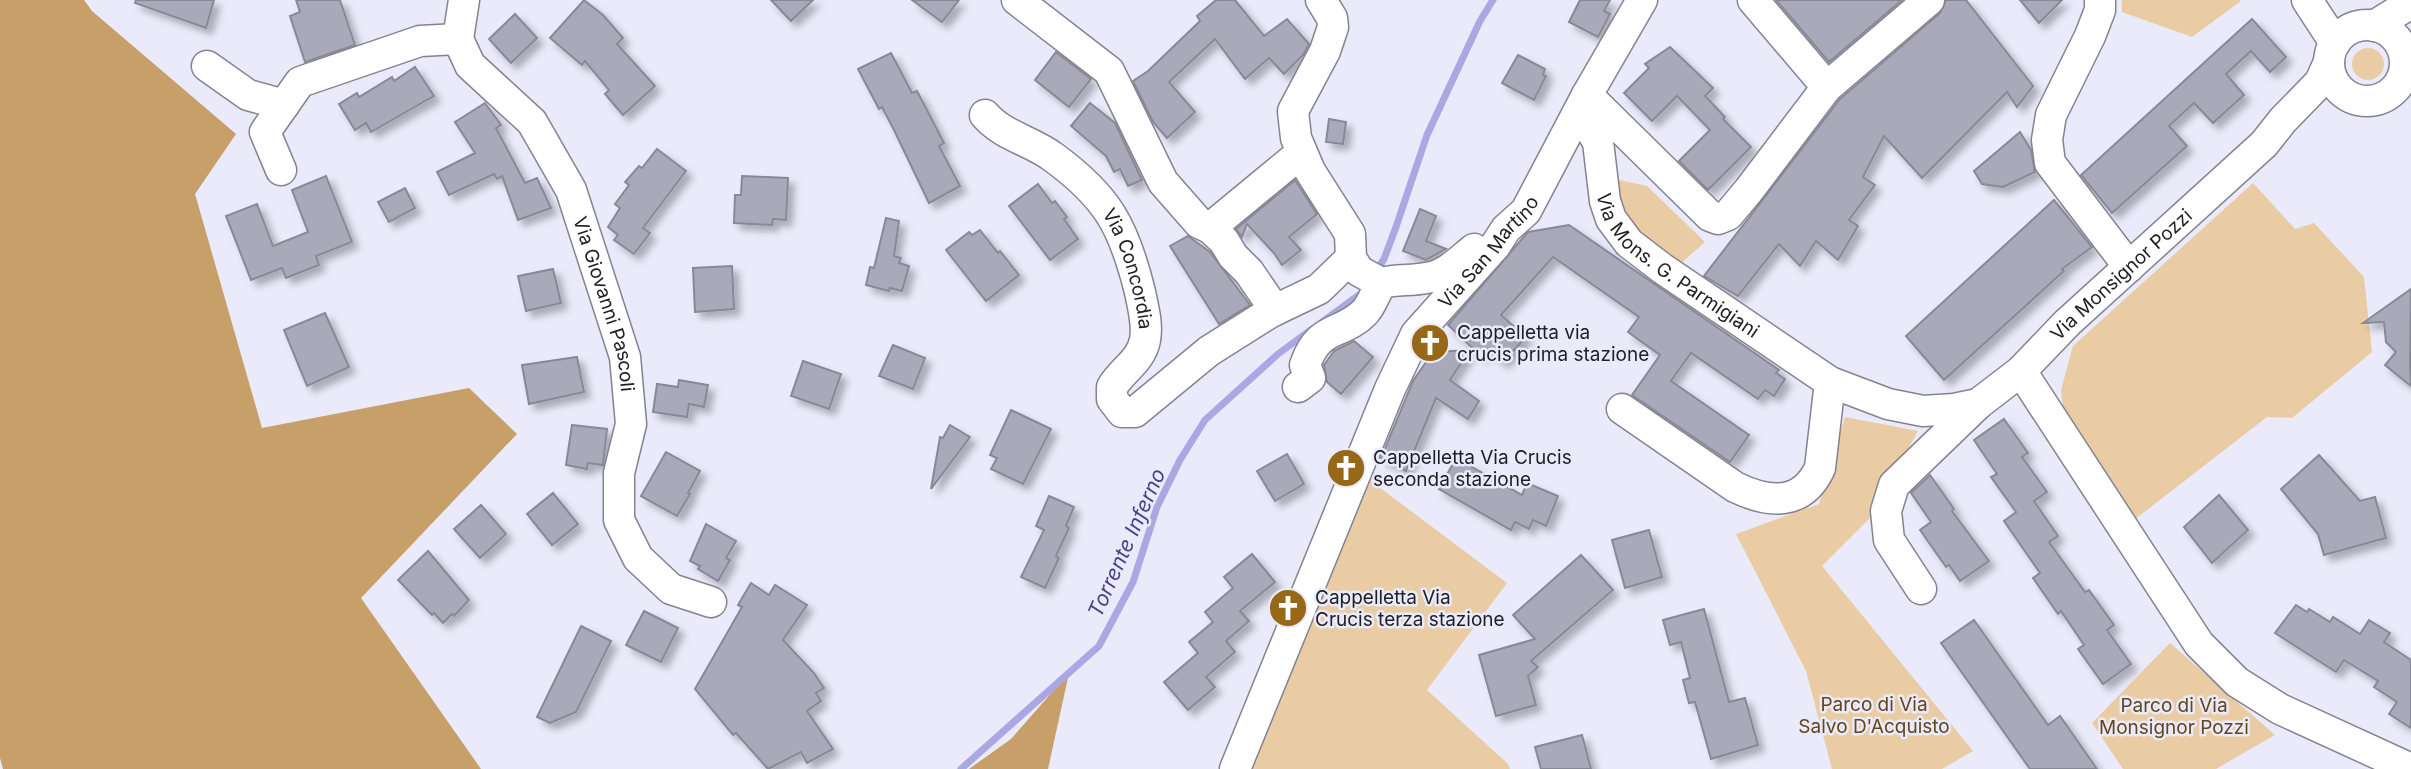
<svg xmlns="http://www.w3.org/2000/svg" width="2411" height="769" font-family="Inter,sans-serif">
<style>
.green{fill:#eacca4}
.forest{fill:#c69f69}
.lines{fill:none;stroke-linecap:round;stroke-linejoin:round}
.stream{stroke:#aaa7e2;stroke-width:7}
.building{fill:#aaa9b9;stroke:#888897;stroke-width:2;filter:url(#shadow)}
.minor-casing{stroke:#838391;stroke-width:33}
.minor{stroke:#fff;stroke-width:30}
.labels{text-anchor:middle;stroke-width:5;stroke-linejoin:round;paint-order:stroke}
.street-label{font-size:19px;fill:#1e1e24;stroke:#eaeafa}
.poi-label{font-size:19px;fill:#1e1e24;stroke:#eaeafa;text-anchor:start}
.park-label{font-size:19px;fill:#62461c;stroke:#eaeafa}
.water-label{font-size:21px;font-style:italic;fill:#4b4189;stroke:#eaeafa}
</style>
<defs>
<filter id="shadow"><feDropShadow dx="6" dy="6" stdDeviation="3.5" flood-color="#0004"/></filter>
</defs>
<rect width="100%" height="100%" fill="#eaeafa"/>
<g class="green">
<path d="M2122,0H2240L2241,1L2192,37L2122,12Z"/>
<circle cx="2368" cy="64" r="16"/>
<path d="M1615,179L1647,186L1705,242L1678,266L1629,243Z"/>
<path d="M2253,183L2295,229L2314,223L2364,277L2372,352L2292,418L2267,417L2134,520L2063,407L2061,390L2073,346Z"/>
<path d="M1845,417L1918,431L1869,519L1822,566L1973,751L1942,769H1832L1806,671L1736,534L1819,504Z"/>
<path d="M1367,478L1507,583L1427,690L1508,764L1510,769H1252Z"/>
<path d="M2170,643L2275,735L2216,769H2123L2092,723Z"/>
</g>
<g class="forest">
<path d="M0,0H84L92,11L236,134L195,194L262,428L469,388L517,434L361,598L481,769H3L0,758Z"/>
<path d="M1069,673L1048,769H969L1011,739Z"/>
</g>
<g class="lines">
<g class="stream">
<path d="M1375,273L1384,259L1396,227L1427,135L1480,21L1493,0"/>
<path d="M1322,322L1363,292"/>
<path d="M961,769L1099,646L1133,582L1157,507L1180,460L1205,420L1278,354L1312,329"/>
</g>
</g>
<g class="building">
<path d="M136,0H214L206,28L135,3Z"/>
<path d="M296,0H340L355,45L305,62L290,16L300,12Z"/>
<path d="M584,0L603,15L623,38L617,44L655,86L623,115L605,94L609,90L585,61L582,65L550,38Z"/>
<path d="M771,0H813L791,21Z"/>
<path d="M912,0H959L942,22Z"/>
<path d="M1216,0H1235L1264,36L1287,19L1309,44L1303,55L1284,74L1269,58L1245,79L1215,39L1169,82L1195,112L1167,138L1153,122L1133,81L1148,71L1200,21L1197,16Z"/>
<path d="M1580,0H1610L1604,11L1610,14L1598,37L1569,22Z"/>
<path d="M1776,0H1902L1829,62Z"/>
<path d="M1946,0H1966L2033,86L2017,107L2007,92L1922,178L1884,136L1863,177L1875,185L1849,220L1858,226L1838,260L1816,241L1800,266L1779,244L1738,296L1704,276L1840,99L1940,13Z"/>
<path d="M2020,0H2062L2039,23Z"/>
<path d="M515,14L537,38L511,63L489,39Z"/>
<path d="M2252,19L2286,57L2270,72L2251,51L2226,74L2244,95L2213,123L2194,103L2169,126L2187,146L2112,213L2081,175Z"/>
<path d="M1670,47L1713,88L1705,96L1725,117L1723,119L1751,147L1708,190L1679,161L1710,130L1677,96L1652,121L1624,93L1649,68L1645,64Z"/>
<path d="M1056,52L1091,79L1069,107L1035,80Z"/>
<path d="M891,53L912,93L917,91L927,110L944,143L939,146L960,186L929,203L893,128L882,107L879,109L858,69Z"/>
<path d="M1518,55L1545,69L1543,75L1546,76L1534,100L1502,83Z"/>
<path d="M415,67L434,96L371,132L366,123L355,130L339,104L357,93L359,97L392,77L394,81Z"/>
<path d="M485,103L501,125L496,128L525,183L537,178L551,208L518,220L502,176L497,179L494,174L449,195L437,172L475,153L455,122Z"/>
<path d="M1090,103L1115,123L1142,180L1128,186L1120,169L1114,172L1106,156L1071,126Z"/>
<path d="M1329,119L1346,122L1343,144L1326,142Z"/>
<path d="M2020,132L2031,150L2035,172L2003,187L1982,184L1974,171Z"/>
<path d="M657,149L686,171L643,228L650,233L634,254L614,240L618,235L608,227L620,208L615,204L629,185L625,182L639,166L642,168Z"/>
<path d="M326,176L352,242L316,256L319,265L286,278L282,268L251,280L226,216L257,204L273,246L308,232L292,190Z"/>
<path d="M742,176L788,178L786,220L773,219L772,225L734,223L735,195H741Z"/>
<path d="M1295,180L1317,214L1289,237L1301,250L1282,265L1274,253L1247,224L1242,237L1236,229Z"/>
<path d="M1038,184L1052,203L1055,201L1067,217L1064,219L1078,239L1050,260L1009,206Z"/>
<path d="M405,188L415,208L389,222L378,202Z"/>
<path d="M2054,200L2092,247L2062,269L2064,271L1944,380L1906,336Z"/>
<path d="M1420,209L1436,216L1426,241L1446,249L1426,260L1403,251Z"/>
<path d="M886,218L899,221L894,256L901,258L899,263L909,266L902,291L890,288L889,291L866,285L870,267L874,268Z"/>
<path d="M1569,225L1779,370L1776,373L1785,379L1774,396L1765,390L1758,399L1691,353L1671,381L1749,435L1730,462L1632,395L1660,355L1628,332L1639,317L1553,257L1501,315L1526,337L1503,362L1488,349L1481,356L1448,325L1528,232Z"/>
<path d="M980,230L998,253L1000,251L1019,275L986,301L946,250L969,232L972,235Z"/>
<path d="M1188,236L1210,252L1250,305L1219,324L1170,246Z"/>
<path d="M732,266L734,309L695,312L693,268Z"/>
<path d="M553,269L561,303L526,311L518,276Z"/>
<path d="M2411,289L2410,364L2411,386L2385,365L2396,352L2386,342L2384,322L2363,323Z"/>
<path d="M325,313L349,367L307,386L284,330Z"/>
<path d="M1354,341L1373,357L1341,394L1327,382L1324,365L1334,351Z"/>
<path d="M893,345L925,358L913,389L879,376Z"/>
<path d="M1470,350L1450,380L1479,401L1468,419L1436,398L1406,471L1381,458L1413,381L1433,352Z"/>
<path d="M577,357L584,392L529,404L522,365Z"/>
<path d="M803,361L841,374L829,409L791,396Z"/>
<path d="M679,380L708,385L704,407L689,404L687,417L653,412L657,384L678,387Z"/>
<path d="M1011,410L1051,429L1023,484L991,469L997,458L990,455Z"/>
<path d="M2004,419L2028,453L2022,457L2047,492L2034,501L2058,536L2049,542L2085,592L2089,590L2114,625L2107,630L2131,664L2103,684L2078,649L2084,645L2061,611L2058,614L2033,578L2040,573L2004,521L2016,512L1991,477L1997,474L1974,440Z"/>
<path d="M572,425L607,429L603,465L588,463L587,469L566,465Z"/>
<path d="M950,425L970,437L931,489L940,437L943,438Z"/>
<path d="M666,452L700,471L688,493L690,494L677,516L641,496Z"/>
<path d="M1287,454L1304,484L1275,501L1257,471Z"/>
<path d="M2319,455L2360,501L2375,497L2386,538L2324,555L2318,534L2281,489Z"/>
<path d="M1456,458L1522,495L1527,483L1558,496L1546,526L1533,520L1529,529L1515,522L1511,530L1439,489Z"/>
<path d="M1930,475L1954,509L1952,511L1989,561L1960,581L1949,565L1946,567L1920,530L1931,522L1911,493Z"/>
<path d="M553,493L578,524L552,545L527,514Z"/>
<path d="M2219,495L2248,530L2212,563L2184,527Z"/>
<path d="M1049,496L1074,507L1066,526L1069,528L1056,556L1059,558L1045,588L1021,577L1044,530L1036,526Z"/>
<path d="M481,505L506,534L480,558L454,529Z"/>
<path d="M706,524L736,541L726,558L730,560L718,581L698,569L700,566L690,561Z"/>
<path d="M1649,530L1662,577L1625,588L1612,540Z"/>
<path d="M428,551L469,600L454,616L452,614L443,623L434,613L432,615L398,580Z"/>
<path d="M1252,554L1275,582L1240,611L1249,621L1226,641L1235,652L1206,677L1215,687L1188,710L1164,682L1198,653L1189,642L1213,622L1205,612L1233,588L1224,577Z"/>
<path d="M1581,555L1613,590L1531,661L1538,667L1528,676L1536,705L1496,716L1479,655L1535,639L1513,615Z"/>
<path d="M751,583L769,595L775,585L807,605L783,640L814,673L824,688L816,693L821,701L807,711L833,749L807,763L801,752L768,769L736,733L733,735L695,689L742,607L738,605Z"/>
<path d="M2296,605L2307,612L2309,609L2330,622L2333,617L2360,634L2369,620L2390,633L2384,642L2411,660V728L2389,714L2397,702L2374,687L2378,681L2344,660L2336,672L2275,633Z"/>
<path d="M1704,609L1729,702L1745,698L1758,745L1711,759L1695,702L1689,703L1683,680L1690,678L1681,642L1670,645L1663,620Z"/>
<path d="M644,611L678,628L661,662L626,645Z"/>
<path d="M1974,620L2048,725L2060,716L2097,769H2030L1941,643Z"/>
<path d="M581,626L611,641L576,712L550,723L537,717Z"/>
<path d="M1582,735L1591,769H1541L1535,747Z"/>
</g>
<g class="lines">
<g class="minor-casing">
<g id="minor">
<path id="s1" d="M464,0L458,39L470,65L532,122L571,190L625,357L631,424L619,473V520L638,558L671,589L711,602"/>
<path d="M1017,0L1109,71L1163,182L1199,223L1210,228L1224,241L1233,256L1249,272L1275,310"/>
<path d="M1321,0L1332,18L1333,27L1325,51L1293,111L1296,138L1310,171L1350,234L1351,258L1359,271L1381,283"/>
<path d="M1753,0L1827,87"/>
<path d="M2100,0V10L2090,36L2051,115L2047,140L2050,163L2129,267"/>
<path d="M2307,0L2335,43"/>
<circle cx="2367" cy="63" r="38"/>
<path d="M2374,26L2411,3"/>
<path d="M207,66L248,95L284,105"/>
<path d="M1587,95L1710,216L1718,219L1728,215L1749,190L1827,87L1929,0"/>
<path id="s2" d="M985,115C1003,136 1032,141 1053,157C1108,197 1124,227 1140,292C1143,307 1148,324 1145,340C1141,361 1122,370 1112,387V399L1122,412H1135L1209,351L1271,312L1319,289L1351,258"/>
<path id="s3" d="M1576,117L1589,127L1598,142L1605,201L1611,219L1629,243L1663,269L1830,382L1888,404L1923,411L1954,409L1978,404"/>
<path d="M281,170L265,132L300,82L420,41L458,39"/>
<path d="M1210,228L1301,153"/>
<path d="M2021,371L2199,644L2237,682L2280,709L2411,769"/>
<path d="M1298,387L1310,378L1305,365C1319,324 1342,336 1365,312C1372,304 1376,292 1381,283C1397,279 1411,281 1426,278C1445,276 1459,261 1474,249"/>
<path d="M1622,409L1735,487C1768,503 1802,507 1820,468L1830,382"/>
<path id="s4" d="M1921,589L1889,540L1886,511L1894,485L1978,404L2021,371L2067,323L2264,144L2283,120L2320,82L2329,62"/>
<path id="s5" d="M1235,769L1390,389L1416,334L1495,246L1506,229L1526,211L1587,95L1642,0"/>
</g>
</g>
<use href="#minor" class="minor"/>
</g>
<defs>
<g id="church-disc" transform="scale(2.0125)"><circle r="9.5" fill="#966817" stroke="#eaeafa"/><path d="M-1.2-6h2.4v3.5h3.3v2.4h-3.3V6h-2.4V-.1h-3.3v-2.4h3.3Z" fill="#fff"/></g>
</defs>
<g fill-rule="evenodd">
<use href="#church-disc" x="1430" y="343"/>
<use href="#church-disc" x="1346" y="468"/>
<use href="#church-disc" x="1288" y="608"/>
</g>
<g class="labels">
<g class="street-label">
<text dy="7" stroke="none"><textPath href="#s5" startOffset="581">Via San Martino</textPath></text>
<text dy="7" stroke="none"><textPath href="#s3" startOffset="192">Via Mons. G. Parmigiani</textPath></text>
<text dy="7" stroke="none"><textPath href="#s2" startOffset="220">Via Concordia</textPath></text>
<text dy="7" stroke="none"><textPath href="#s4" startOffset="425">Via Monsignor Pozzi</textPath></text>
<text dy="7" stroke="none"><textPath href="#s1" startOffset="350">Via Giovanni Pascoli</textPath></text>
</g>
<g class="poi-label">
<text x="1457" y="339">Cappelletta via<tspan x="1457" dy="22">crucis prima stazione</tspan></text>
<text x="1373" y="464">Cappelletta Via Crucis<tspan x="1373" dy="22">seconda stazione</tspan></text>
<text x="1315" y="604">Cappelletta Via<tspan x="1315" dy="22">Crucis terza stazione</tspan></text>
</g>
<g class="park-label">
<text x="1874" y="711">Parco di Via<tspan x="1874" dy="22">Salvo D'Acquisto</tspan></text>
<text x="2174" y="712">Parco di Via<tspan x="2174" dy="22">Monsignor Pozzi</tspan></text>
</g>
<g class="water-label">
<text transform="translate(1127 543) rotate(-66)" y="7">Torrente Inferno</text>
</g>
</g>
</svg>
